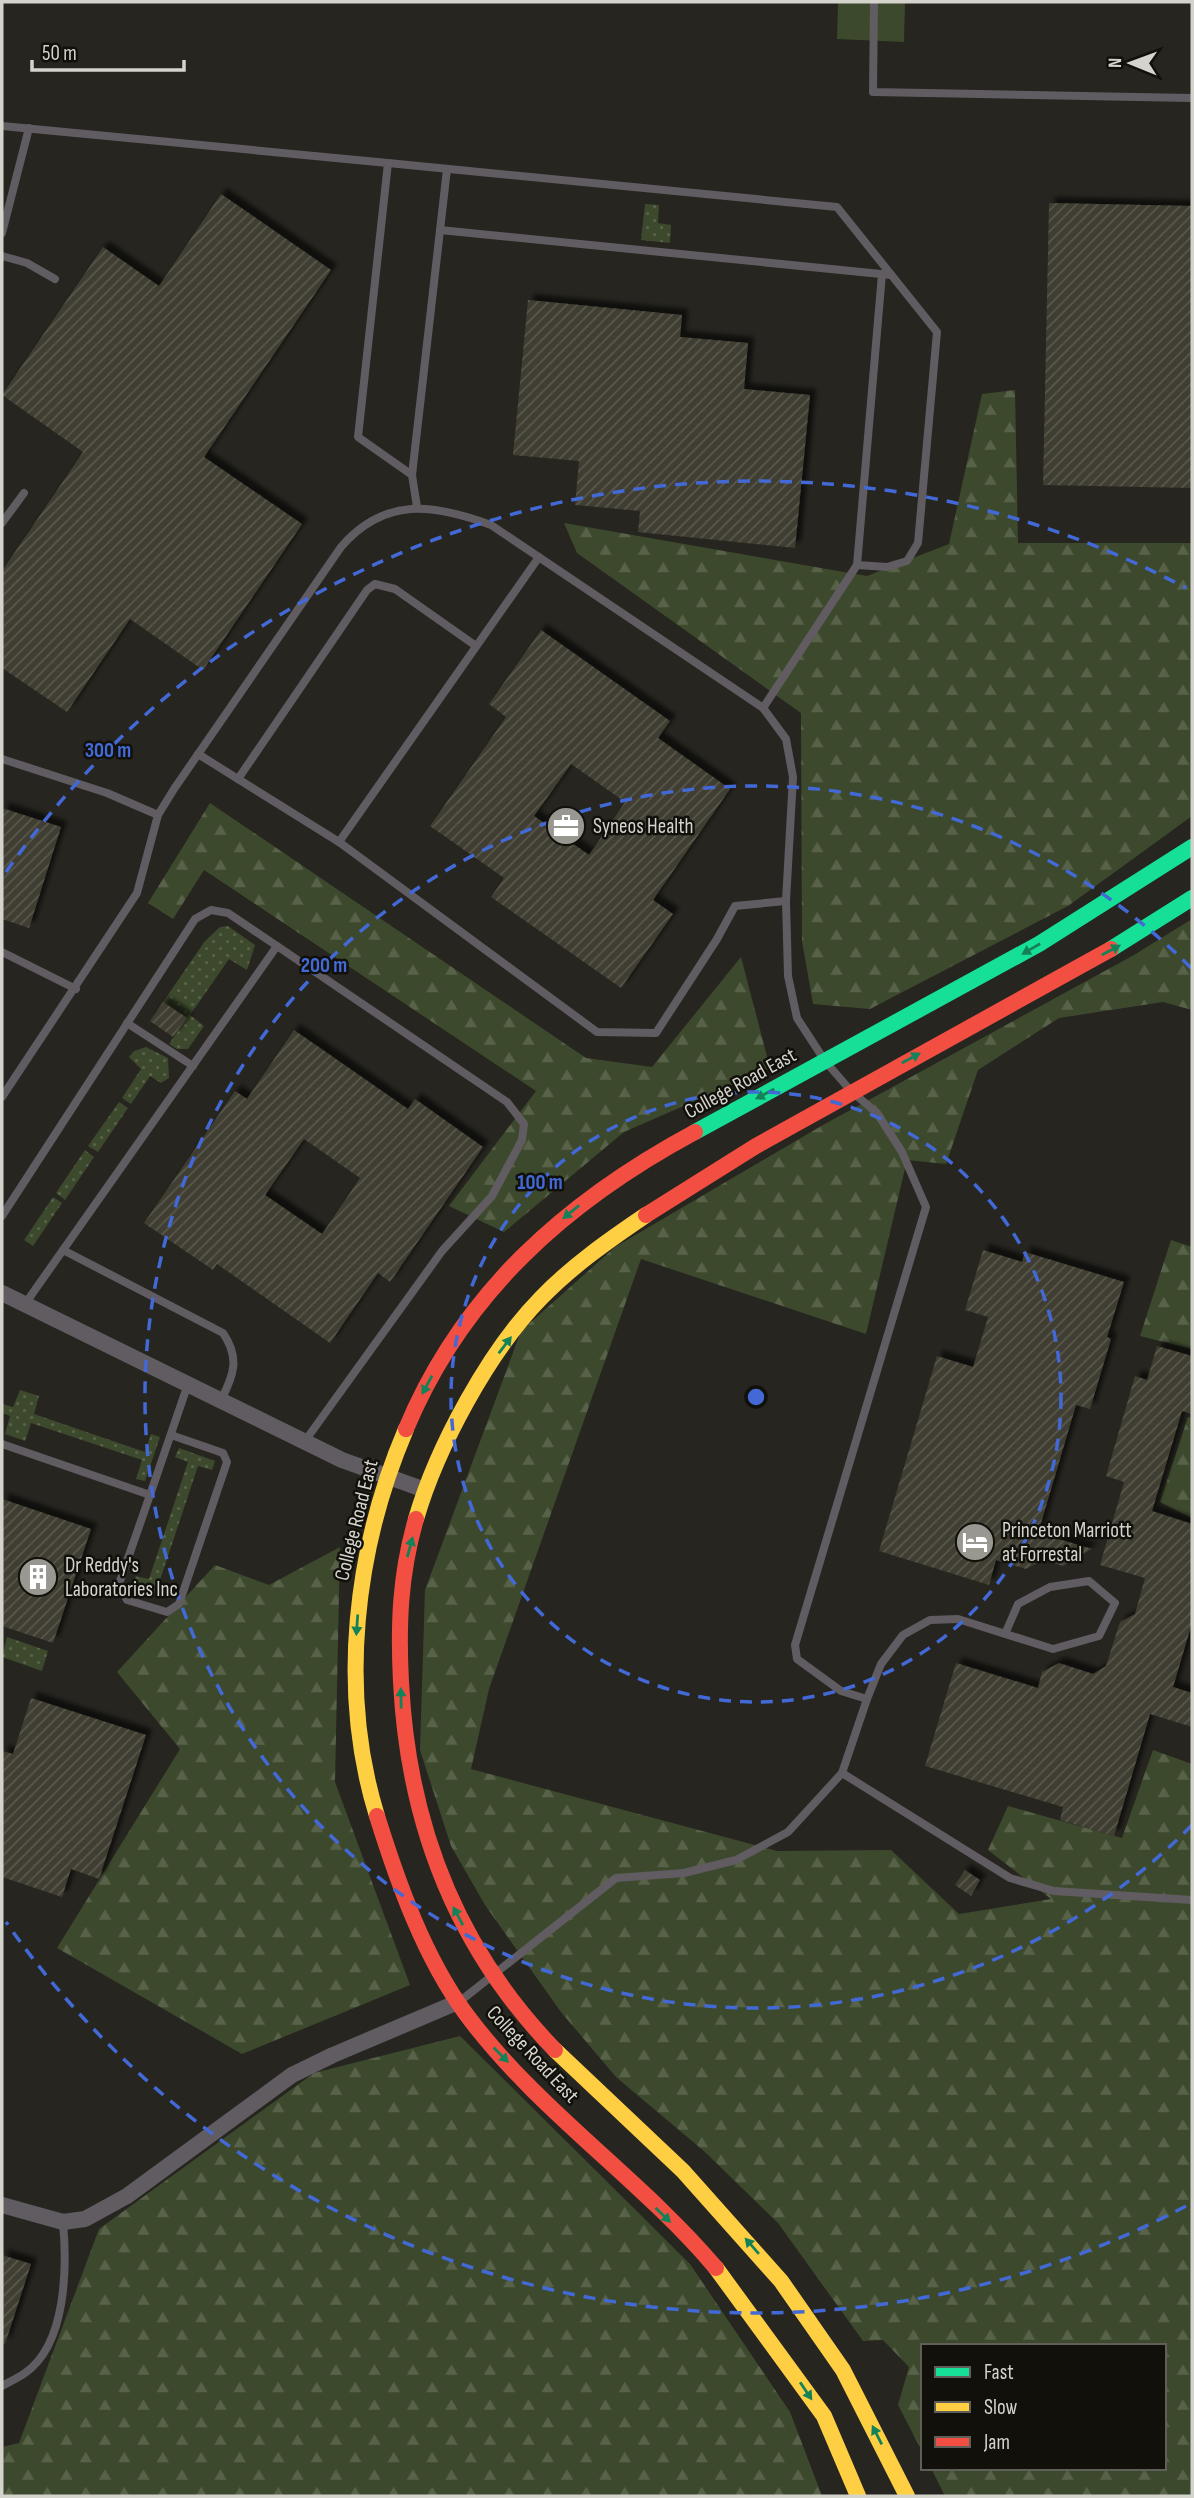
<svg xmlns="http://www.w3.org/2000/svg" width="1194" height="2498" font-family="'Sofia Sans Condensed',sans-serif">
<style>
.green{fill:url(#green-dots)}
.forest{fill:url(#forest-firs)}
.pitch{fill:#3d492c}
.building{fill:url(#building-hatch);fill-rule:evenodd;filter:url(#shadow)}
.lines{fill:none;stroke-linecap:round;stroke-linejoin:round}
.lane{stroke:#605c61;stroke-width:8}
.street{stroke:#605c61;stroke-width:16}
.fast{stroke:#16e098;stroke-width:16}
.slow{stroke:#ffcf43;stroke-width:16}
.jam{stroke:#f24e42;stroke-width:16}
.oneway{fill:#148259}
.ring{fill:none;stroke:#4269d6;stroke-width:3.5;stroke-dasharray:12 9}
.labels{text-anchor:middle;stroke-width:5;stroke-linejoin:round;paint-order:stroke}
.poi-label{font-size:21px;fill:#d5d4cc;stroke:#11100b;text-anchor:start}
.street-label{font-size:21px;fill:#d5d4cc;stroke:#11100b}
.centre{fill:#4269d6;stroke:#11100b;stroke-width:3.5}
.ring-label{font-size:21px;text-anchor:middle;font-weight:bold;fill:#4269d6;stroke:#11100b;stroke-width:5;stroke-linejoin:round;paint-order:stroke}
</style>
<defs>
<pattern id="green-dots" width="8" height="8" patternUnits="userSpaceOnUse" patternTransform="scale(1.75)"><rect width="8" height="8" fill="#3d492c"/><path d="M2 2h.1M6 6h.1" fill="none" stroke="#586249" stroke-width="1.8" stroke-linecap="round"/></pattern>
<pattern id="forest-firs" width="22" height="20" patternUnits="userSpaceOnUse" patternTransform="scale(1.75)"><rect width="22" height="20" fill="#3d492c"/><path d="M5 1l3.5 6h-7zM16 11l3.5 6h-7z" fill="#586249"/></pattern>
<pattern id="building-hatch" width="6" height="6" patternUnits="userSpaceOnUse" patternTransform="scale(1.75)"><rect width="6" height="6" fill="#3f3d30"/><path d="M-1 1l2-2M0 6l6-6M5 7l2-2" fill="none" stroke="#5a584d"/></pattern>
<filter id="shadow"><feDropShadow dx="6" dy="-6" stdDeviation="2" flood-color="#0009"/></filter>
</defs>
<rect width="100%" height="100%" fill="#262520"/>
<g class="green">
<path d="M645,204L659,205L658,223L671,225L670,243L641,240Z"/>
<path d="M228,926L255,945L247,970L229,959L190,1015L204,1026L188,1049H177L169,1044L187,1018L163,1002L205,941L220,927Z"/>
<path d="M146,1047L168,1058L169,1078L161,1083L150,1076L131,1104L122,1098L141,1069L129,1057L134,1051Z"/>
<path d="M119,1102L128,1108L98,1152L88,1146Z"/>
<path d="M85,1150L94,1157L65,1200L56,1193Z"/>
<path d="M53,1197L62,1203L33,1246L24,1240Z"/>
<path d="M20,1390L39,1396L34,1414L145,1452L151,1434L160,1437L145,1481L136,1479L142,1460L31,1423L25,1441L5,1434L10,1416L2,1413V1404L13,1407Z"/>
<path d="M179,1448L215,1461L212,1470L198,1466L159,1583L173,1588L169,1599L132,1587L136,1576L149,1579L188,1462L175,1457Z"/>
<path d="M7,1637L48,1651L42,1671L2,1657Z"/>
</g>
<g class="forest">
<path d="M1015,390L1018,543H1192V816L1068,906L870,1009L813,1004L802,941L801,713L577,553L564,523L867,576L949,544L982,394Z"/>
<path d="M210,803L586,1058L652,1067L741,957L770,1068L624,1132L504,1232L449,1206L536,1091L204,870L173,919L148,903Z"/>
<path d="M1192,919V1010L1163,1002L1059,1018L978,1070L946,1164L907,1160L866,1334L641,1259L489,1689L471,1769L777,1851L891,1850L959,1914L1051,1899L988,1850L1008,1806L1122,1838L1153,1750L1192,1764V2496H945L931,2468H1164V2346H923V2453L898,2405L909,2367L883,2340L863,2341L778,2223L705,2152L616,2077L561,2012L485,1905L451,1846L420,1750L425,1590L521,1331L615,1247L823,1125L1134,955Z"/>
<path d="M1171,1240L1192,1247V1349L1140,1336Z"/>
<path d="M1188,1417L1192,1418L1191,1518L1160,1502Z"/>
<path d="M340,1547L335,1782L410,1985L242,2054L57,1948L180,1749L117,1672L215,1565L269,1585Z"/>
<path d="M460,2036L690,2264L790,2412L822,2496H2V2447L19,2443L99,2229L314,2073Z"/>
</g>
<path class="pitch" d="M838,2H905L904,42L837,39Z"/>
<g class="building">
<path d="M221,194L331,270L204,457L302,524L203,670L130,619L67,712L2,668V571L83,452L2,395L103,247L159,286Z"/>
<path d="M1049,203L1192,206V488L1043,485Z"/>
<path d="M528,300L682,315L680,337L748,343L744,389L810,395L795,548L638,532L640,511L575,505L579,461L513,455Z"/>
<path d="M541,630L670,721L658,738L730,789L653,900L673,914L621,988L491,897L504,878L430,826L506,717L489,704ZM571,764L625,802L589,855L534,816Z"/>
<path d="M2,808L61,827L29,928L2,919Z"/>
<path d="M163,1002L187,1018L173,1037L150,1021Z"/>
<path d="M294,1030L408,1109L415,1099L483,1147L390,1282L378,1273L330,1343L217,1264L213,1270L144,1223L235,1091L247,1099ZM304,1139L360,1178L322,1234L265,1195Z"/>
<path d="M983,1250L1022,1262L1025,1252L1124,1282L1107,1337L1111,1339L1090,1409L1076,1405L1038,1533L1092,1549L1063,1566L1043,1560L1026,1569L996,1560L989,1585L879,1551L937,1356L973,1367L988,1317L965,1310Z"/>
<path d="M1157,1346L1192,1356V1414L1182,1411L1152,1511L1192,1524V1623L1173,1687L1192,1693V1727L1150,1714L1114,1836L1060,1820L1063,1807L925,1766L956,1663L1038,1688L1042,1672L1059,1663L1093,1674L1106,1666L1120,1622L1135,1614L1145,1578L1100,1565L1124,1482L1106,1476L1135,1376L1147,1380Z"/>
<path d="M2,1499L91,1529L53,1643L2,1626Z"/>
<path d="M31,1698L146,1735L99,1879L71,1869L62,1897L2,1877V1751L13,1754Z"/>
<path d="M965,1870L980,1880L971,1896L955,1885Z"/>
<path d="M2,2255L31,2264L5,2344L2,2343Z"/>
</g>
<g class="lines">
<g class="lane">
<path d="M874,2L873,92L1192,98"/>
<path d="M2,126L388,163L358,437L412,475L417,507"/>
<path d="M388,163L837,207L937,332L918,543L907,561L887,567L857,565L763,708"/>
<path d="M440,230L891,275"/>
<path d="M2,233L29,128"/>
<path d="M2,256L27,263L55,279"/>
<path d="M412,475L447,169"/>
<path d="M2,523L24,493"/>
<path d="M857,565L882,274"/>
<path d="M198,754L339,842L539,557"/>
<path d="M2,759L107,793L158,815"/>
<path d="M238,779L367,590L375,584L395,589L476,646"/>
<path d="M339,842L597,1032L656,1033L717,939L735,906L786,901"/>
<path d="M2,952L76,989"/>
<path d="M127,1023L193,1066"/>
<path d="M2,1097L137,893L158,815L174,789L341,547C385,496 434,504 491,525L763,708L786,739L793,777L786,901L788,976L797,1018L825,1061L851,1091L877,1113L902,1152L926,1207L795,1645L797,1659L841,1691L867,1699L842,1773L788,1832L736,1860L684,1873L616,1878L459,2002"/>
<path d="M2,1216L195,919L211,910L228,913L277,946"/>
<path d="M25,1304L63,1250"/>
<path d="M221,1400C234,1375 240,1358 223,1333L63,1250L277,946L507,1102L524,1124L522,1140L492,1196L442,1251L305,1441"/>
<path d="M2,1444L150,1495L188,1384"/>
<path d="M150,1495L119,1584L127,1600L167,1612L179,1604L227,1462L223,1453L171,1435"/>
<path d="M867,1699L881,1664L903,1635L930,1620L958,1619L1053,1649L1099,1636L1115,1603L1089,1581L1050,1587L1018,1604L1005,1634"/>
<path d="M842,1773L1010,1878L1054,1891L1192,1900"/>
<path d="M2,2386C9,2382 18,2378 25,2373C67,2344 67,2266 63,2222"/>
</g>
<g class="street">
<path d="M2,1293L342,1460L425,1490"/>
<path d="M2,2205L63,2222L85,2219L127,2196L292,2075L333,2055L458,2002"/>
</g>
<g class="fast">
<path d="M1111,949L1192,898"/>
<path d="M695,1132L1039,944L1192,847"/>
</g>
<g class="slow">
<path d="M416,1519C437,1447 489,1351 541,1298C572,1266 609,1240 646,1215"/>
<path d="M377,1816C338,1690 355,1549 406,1429"/>
<path d="M555,2050L683,2171L781,2281L843,2370L907,2496"/>
<path d="M716,2268L824,2416L858,2496"/>
</g>
<g class="jam">
<path d="M646,1215L756,1146L1111,949"/>
<path d="M406,1429C463,1292 567,1201 695,1132"/>
<path d="M416,1519C400,1574 398,1625 401,1682C408,1823 456,1948 555,2050"/>
<path d="M377,1816C398,1883 424,1957 466,2014C537,2110 640,2178 716,2268"/>
</g>
</g>
<defs><path id="oneway-solid" d="M-6-.8H1V-3.2L6.5 0L1 3.2V.8H-6Z" transform="scale(1.75)"/></defs>
<g class="oneway">
<use href="#oneway-solid" transform="translate(1031 949) rotate(150)"/>
<use href="#oneway-solid" transform="translate(1111 950) rotate(-28)"/>
<use href="#oneway-solid" transform="translate(911 1058) rotate(-28)"/>
<use href="#oneway-solid" transform="translate(765 1094) rotate(152)"/>
<use href="#oneway-solid" transform="translate(571 1212) rotate(141)"/>
<use href="#oneway-solid" transform="translate(505 1345) rotate(-53)"/>
<use href="#oneway-solid" transform="translate(427 1385) rotate(118)"/>
<use href="#oneway-solid" transform="translate(410 1547) rotate(-75)"/>
<use href="#oneway-solid" transform="translate(357 1625) rotate(94)"/>
<use href="#oneway-solid" transform="translate(401 1698) rotate(-91)"/>
<use href="#oneway-solid" transform="translate(458 1916) rotate(-118)"/>
<use href="#oneway-solid" transform="translate(501 2055) rotate(45)"/>
<use href="#oneway-solid" transform="translate(663 2215) rotate(44)"/>
<use href="#oneway-solid" transform="translate(752 2246) rotate(-131)"/>
<use href="#oneway-solid" transform="translate(806 2391) rotate(56)"/>
<use href="#oneway-solid" transform="translate(877 2435) rotate(-117)"/>
</g>
<g class="ring">
<circle cx="756" cy="1397" r="305"/>
<path d="M1192 1825A611 611 0 1 1 1192 969"/>
<path d="M1186 2206A916 916 0 0 1 6 1922M6 872A916 916 0 0 1 1186 588"/>
</g>
<defs>
<g id="office-disc" transform="scale(2.0125)"><circle r="9.5" fill="#989790" stroke="#11100b"/><path d="M-6-3h4V-5.5h4V-3h4V5H-6ZM-1-4.5V-3h2v-1.5ZM-6 0V1H6V0Z" fill="#fff"/></g>
<g id="hotel-disc" transform="scale(2.0125)"><circle r="9.5" fill="#989790" stroke="#11100b"/><path d="M-6-4.5h1.5V1H6V5H4.5V3h-9V5H-6ZM-4 0a1.8 1.8 0 1 1 3.6 0ZM.5 0V-2.5h3Q6-2.5 6 0Z" fill="#fff"/></g>
<g id="building-disc" transform="scale(2.0125)"><circle r="9.5" fill="#989790" stroke="#11100b"/><path d="M-4-6H4V6H1V3H-1V6H-4ZM-2.5-4.3h1.7v1.8h-1.7ZM.8-4.3h1.7v1.8H.8ZM-2.5-1h1.7V.8h-1.7ZM.8-1h1.7V.8H.8Z" fill="#fff"/></g>
</defs>
<g fill-rule="evenodd">
<use href="#office-disc" x="566" y="826"/>
<use href="#hotel-disc" x="975" y="1542"/>
<use href="#building-disc" x="38" y="1577"/>
</g>
<g class="labels">
<g class="poi-label">
<text x="593" y="833">Syneos Health</text>
<text x="1002" y="1537">Princeton Marriott<tspan x="1002" dy="24">at Forrestal</tspan></text>
<text x="65" y="1572">Dr Reddy's<tspan x="65" dy="24">Laboratories Inc</tspan></text>
</g>
<g class="street-label">
<text transform="translate(740 1083) rotate(-29)" y="7">College Road East</text>
<text transform="translate(356 1520) rotate(-76)" y="7">College Road East</text>
<text transform="translate(533 2054) rotate(47)" y="7">College Road East</text>
</g>
</g>
<circle cx="756" cy="1397" r="10" class="centre"/>
<g class="ring-label">
<text x="108" y="757">300 m</text>
<text x="324" y="972">200 m</text>
<text x="540" y="1189">100 m</text>
</g>
<rect width="1194" height="2498" fill="none" stroke="#d5d4cc" stroke-width="7"/>
<rect x="921" y="2344" width="245" height="126" fill="#11100b" stroke="#5f5e58" stroke-width="2"/>
<rect x="935" y="2367" width="35" height="10" fill="#16e098" stroke="#5f5e58" stroke-width="2"/>
<text x="984" y="2379" font-size="21" fill="#d5d4cc">Fast</text>
<rect x="935" y="2402" width="35" height="10" fill="#ffcf43" stroke="#5f5e58" stroke-width="2"/>
<text x="984" y="2414" font-size="21" fill="#d5d4cc">Slow</text>
<rect x="935" y="2437" width="35" height="10" fill="#f24e42" stroke="#5f5e58" stroke-width="2"/>
<text x="984" y="2449" font-size="21" fill="#d5d4cc">Jam</text>
<g transform="translate(1131 63) rotate(271)" stroke="#11100b" stroke-width="5" paint-order="stroke">
<path d="M0-5L12 26L0 18L-12 26Z" fill="#d5d4cc"/>
<text y="-10" font-size="19" font-weight="bold" text-anchor="middle" fill="#d5d4cc">N</text>
</g>
<path d="M32 60v10h152v-10" fill="none" stroke="#d5d4cc" stroke-width="3.5"/>
<text x="42" y="60" font-size="21" fill="#d5d4cc" stroke="#11100b" stroke-width="5" paint-order="stroke">50 m</text>
</svg>
